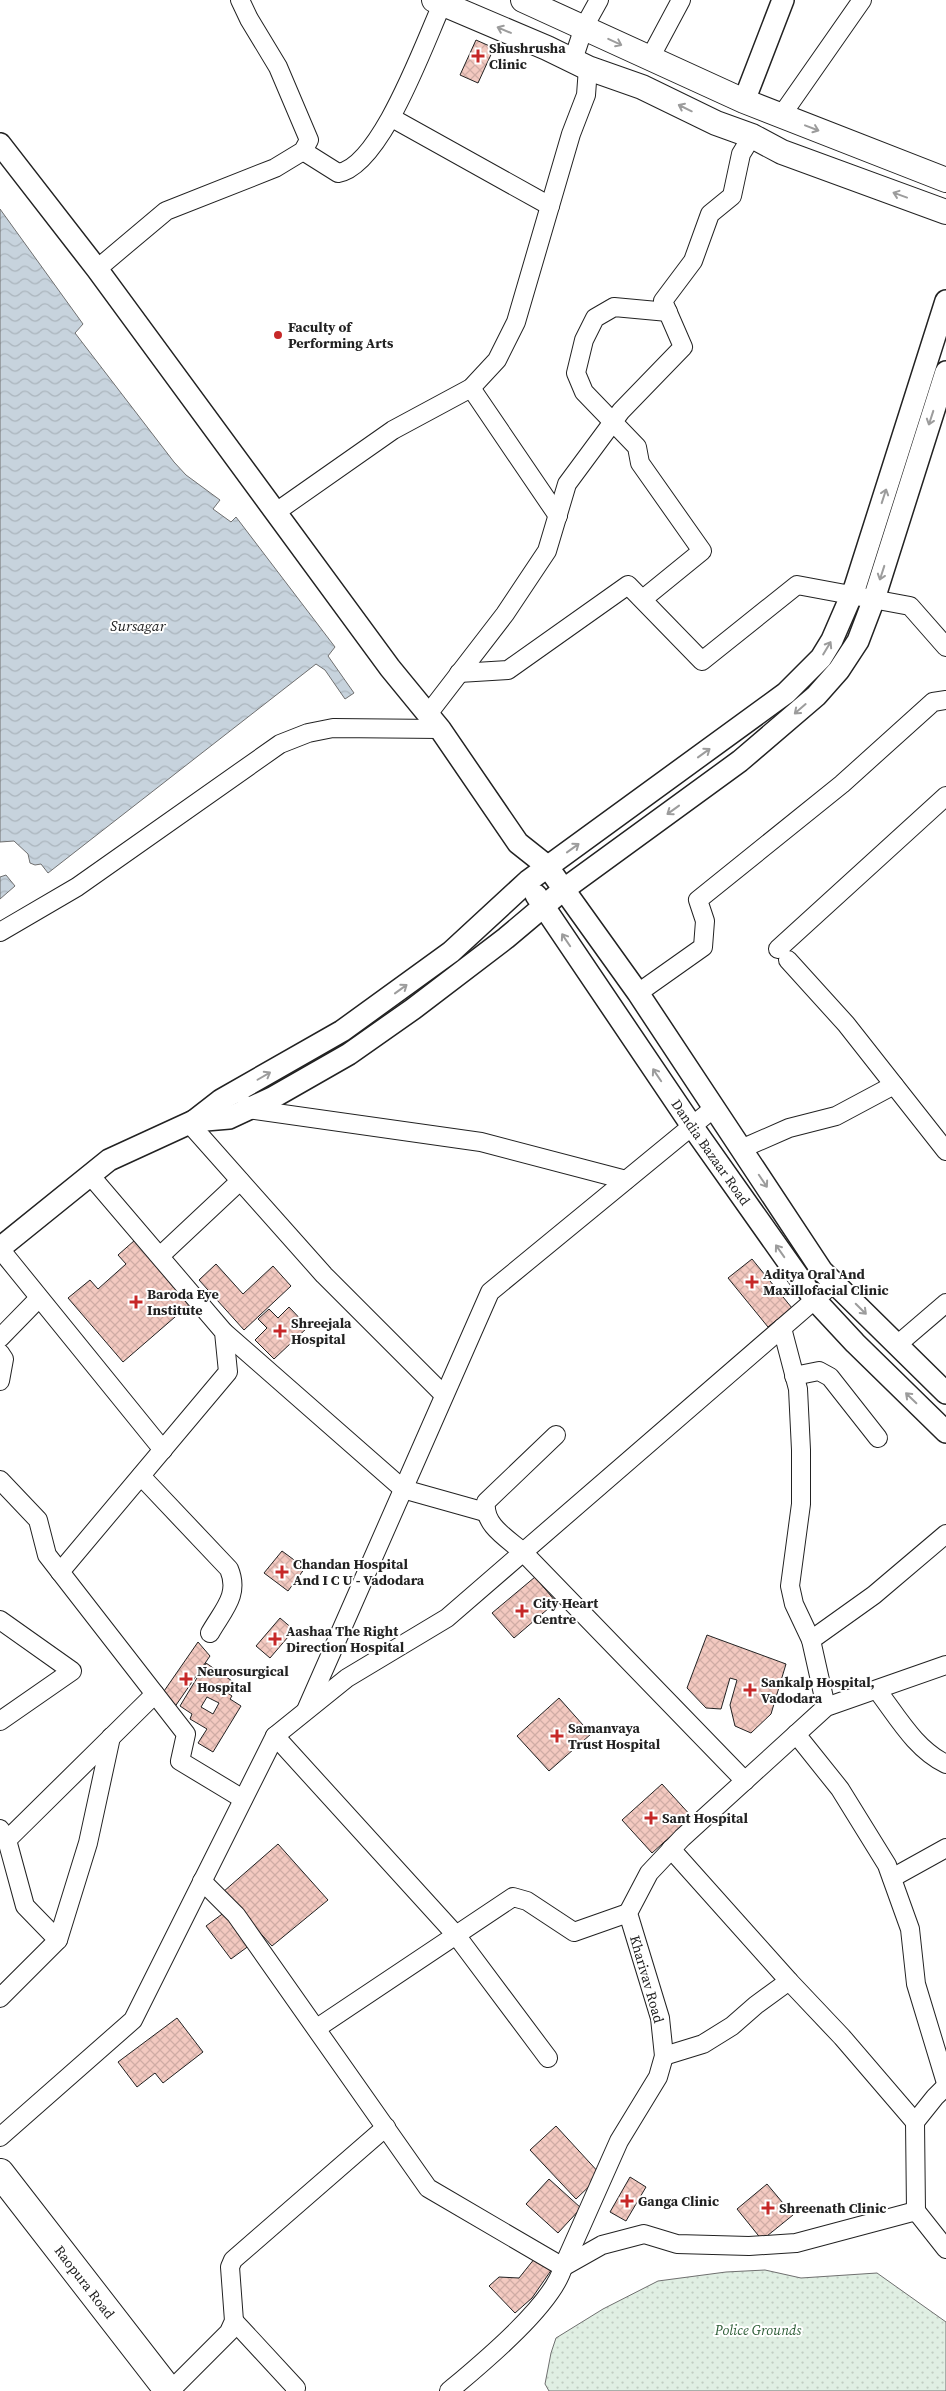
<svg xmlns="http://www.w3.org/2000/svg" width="946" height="2391" font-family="'Source Serif 4',serif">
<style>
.park{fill:url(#park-dots);stroke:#6f6f6f}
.water{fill:url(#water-waves);stroke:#6f6f6f}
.building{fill:url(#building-cross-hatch);stroke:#222;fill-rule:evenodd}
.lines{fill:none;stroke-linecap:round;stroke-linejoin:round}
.minor-casing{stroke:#222;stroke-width:20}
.tertiary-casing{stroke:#222;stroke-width:24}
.secondary-casing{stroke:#222;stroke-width:26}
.primary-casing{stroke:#222;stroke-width:30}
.minor{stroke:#fff;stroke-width:18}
.tertiary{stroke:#fff;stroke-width:21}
.secondary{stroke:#fff;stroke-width:24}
.primary{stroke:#fff;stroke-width:28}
.oneway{stroke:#9c9c9c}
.poi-dot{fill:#c62828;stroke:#fff;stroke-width:2}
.labels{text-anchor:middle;stroke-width:4;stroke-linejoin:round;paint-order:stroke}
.poi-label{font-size:14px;font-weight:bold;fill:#222;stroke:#fff;text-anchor:start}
.street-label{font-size:14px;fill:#222;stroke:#fff}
.park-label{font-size:14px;font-style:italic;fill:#2f5e38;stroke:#fff}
.water-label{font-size:15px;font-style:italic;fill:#222;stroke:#fff}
</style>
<defs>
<pattern id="park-dots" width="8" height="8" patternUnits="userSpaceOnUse" patternTransform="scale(1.25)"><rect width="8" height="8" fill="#e0efe3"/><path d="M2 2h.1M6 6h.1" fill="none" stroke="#c0cdc2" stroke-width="1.8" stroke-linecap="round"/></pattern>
<pattern id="water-waves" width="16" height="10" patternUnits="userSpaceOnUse" patternTransform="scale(1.25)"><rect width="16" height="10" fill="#c7d3dd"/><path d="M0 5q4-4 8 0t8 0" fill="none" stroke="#abb5bd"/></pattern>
<pattern id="building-cross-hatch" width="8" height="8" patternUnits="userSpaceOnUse" patternTransform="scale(1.25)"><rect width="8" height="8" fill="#f3c9c0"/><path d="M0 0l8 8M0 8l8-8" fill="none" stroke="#d0aca5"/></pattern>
</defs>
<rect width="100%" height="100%" fill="#fff"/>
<path class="park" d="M765,2270L801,2278L877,2273L946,2322V2391H549L545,2384L551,2353L556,2338L603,2309L658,2281L726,2272Z"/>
<g class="water">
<path d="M0,209L83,324L75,333L174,462L186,475L220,500L213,509L231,522L236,517L335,647L328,656L354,693L345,699L325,670L316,664L48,873L41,864L35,865L30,863L28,854L14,841L0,842Z"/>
<path d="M6,875L15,886L0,899V877Z"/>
</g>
<g class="building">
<path d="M476,40L494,48L478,83L460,75Z"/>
<path d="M135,1240L190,1304L123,1362L68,1298L90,1280L98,1289L126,1264L118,1255Z"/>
<path d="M752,1259L792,1308L768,1327L728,1278Z"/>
<path d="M216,1264L243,1294L273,1266L291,1286L244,1330L199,1280Z"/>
<path d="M289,1307L308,1327L274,1359L255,1340L267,1328L258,1319L269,1309L278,1318Z"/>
<path d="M282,1551L305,1568L288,1591L264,1573Z"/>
<path d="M535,1577L556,1602L514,1638L492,1613Z"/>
<path d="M280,1618L294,1630L270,1658L256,1646Z"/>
<path d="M707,1635L786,1664L771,1714L751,1733L735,1726L730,1705L737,1680L730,1678L721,1709L706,1708L687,1688Z"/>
<path d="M198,1642L210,1656L174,1708L162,1694Z"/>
<path d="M206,1663L232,1681L226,1692L232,1696L230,1699L241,1706L213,1752L198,1743L207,1729L190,1719L192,1714L180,1706ZM207,1697L219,1703L213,1714L201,1707Z"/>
<path d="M559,1698L591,1734L549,1771L517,1736Z"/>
<path d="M662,1784L692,1817L652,1853L622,1820Z"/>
<path d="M278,1844L328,1900L272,1946L223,1892Z"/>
<path d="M225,1912L250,1945L231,1959L206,1926Z"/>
<path d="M177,2018L203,2052L163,2083L155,2073L137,2087L118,2062Z"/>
<path d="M556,2126L601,2175L576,2199L530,2150Z"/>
<path d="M630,2177L646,2187L626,2221L610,2212Z"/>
<path d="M549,2179L581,2208L558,2233L526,2204Z"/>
<path d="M767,2184L793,2215L762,2240L737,2209Z"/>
<path d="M535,2258L552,2269L532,2298L515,2313L489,2286L499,2277L519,2278Z"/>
</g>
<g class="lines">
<g class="minor-casing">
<g id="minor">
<path d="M650,58L681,0"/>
<path d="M573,60L584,27L599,0"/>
<path d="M781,116L862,0"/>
<path d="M392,118L550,206"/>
<path d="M303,151L338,173C382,166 426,38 444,0"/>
<path d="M97,269L166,211L275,168L303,151L309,140L278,67L249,19L240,0"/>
<path d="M471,388L558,516"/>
<path d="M276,512L393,430L471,388L497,360L516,322L571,134L586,95L588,68"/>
<path d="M643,599L702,551L640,463L637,447L584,392L576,373L584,340L595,318L614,307L668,312"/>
<path d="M459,673L508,670L628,585L702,661L797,585L910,606L946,647"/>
<path d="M428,714L505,614L547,551L567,484L621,411L683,347L663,301L693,261L710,214L732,196L741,154L752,136"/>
<path d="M0,932L77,887L280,744L308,733L333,728L440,729"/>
<path d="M778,949L946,796"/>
<path d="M788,960L846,1024L946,1151"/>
<path d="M638,993L703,947L705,921L698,900L842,784L933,702L946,700"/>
<path d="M246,1105L248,1109L481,1142L626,1180"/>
<path d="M189,1123L324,1275L444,1395"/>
<path d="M741,1149L789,1128L836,1116L894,1085"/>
<path d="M0,1249L163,1450"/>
<path d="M160,1256L240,1181"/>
<path d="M782,1328L798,1389L801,1450V1504L790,1586L794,1604L811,1640L826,1707"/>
<path d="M224,1332L403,1489L485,1512"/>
<path d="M0,1338L39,1298"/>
<path d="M897,1345L946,1303"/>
<path d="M0,1353L4,1359L0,1381"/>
<path d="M794,1376L819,1371L830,1377L878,1438"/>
<path d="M556,1435L486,1502C483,1525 507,1538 523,1552L745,1781"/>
<path d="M141,1476L229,1569C240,1595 223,1610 210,1633"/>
<path d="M0,1480L38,1520L47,1555L186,1734L180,1761L243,1799"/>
<path d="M60,1572L228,1372L224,1332L90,1175"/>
<path d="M0,1620L72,1671L0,1721"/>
<path d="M811,1640L874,1595L946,1534"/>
<path d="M877,1690C897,1716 915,1749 946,1764"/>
<path d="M307,1708L490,1292L714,1108"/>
<path d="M796,1734L840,1789L887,1865L910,1929L916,1984L946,2083"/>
<path d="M275,1736L456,1935L548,2058"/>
<path d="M0,1829L7,1840L25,1906L58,1940L0,1998"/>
<path d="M7,1840L155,1694"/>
<path d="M671,1849L789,1981"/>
<path d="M892,1878L946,1848"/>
<path d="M202,1881L236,1915L428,2188L563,2267L602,2245L644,2234L677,2244L749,2246L796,2243L916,2211L946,2249"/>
<path d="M58,1940L88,1843L111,1737"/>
<path d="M317,2028L513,1897L527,1901L574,1932L628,1913"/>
<path d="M664,2056L703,2044L732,2026L756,2005L789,1981L842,2037L915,2122"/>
<path d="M0,2137L133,2020L275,1736L347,1678L447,1618L834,1283"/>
<path d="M916,2211L915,2122L935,2097L946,2086"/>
<path d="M234,2321L296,2388L295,2391"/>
<path d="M170,2391L229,2332L234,2321L230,2267L233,2260L386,2127"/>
<path d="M449,2391C480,2365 553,2305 563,2267L619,2141L658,2077L664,2056L660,2018L628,1913L649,1873L682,1838L826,1707L946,1665"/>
</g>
</g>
<g class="tertiary-casing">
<g id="tertiary">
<path d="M744,101L783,0"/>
<path d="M0,144L97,269L390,668L440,729L518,843L547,866L638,993L822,1271L946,1393"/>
<path id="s1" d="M536,895L692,1126L815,1300L855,1343L946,1432"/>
<path d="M194,1121L229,1118L272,1098L349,1054L413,1009L506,938L563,890L740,761L816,696L839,670L858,641L874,599L946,372"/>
<path d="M0,1248L109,1160L194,1121L221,1100L342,1031L451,952L528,881L786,693L821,658L832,640L855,587L946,301"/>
</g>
</g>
<g class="secondary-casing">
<g id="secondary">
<path d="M434,0L547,48L588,68L642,87L716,123L752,136L782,152L946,212"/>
<path d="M523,0L744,101L946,180"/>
</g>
</g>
<g class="primary-casing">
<g id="primary">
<path id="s2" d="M0,2173L169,2391"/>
</g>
</g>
<use href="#minor" class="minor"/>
<use href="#tertiary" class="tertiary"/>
<use href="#secondary" class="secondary"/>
<use href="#primary" class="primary"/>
</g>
<defs><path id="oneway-shaft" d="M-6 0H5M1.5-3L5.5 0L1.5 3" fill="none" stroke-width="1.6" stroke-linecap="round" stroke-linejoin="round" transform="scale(1.25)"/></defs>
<g class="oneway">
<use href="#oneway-shaft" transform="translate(504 30) rotate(-157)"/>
<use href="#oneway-shaft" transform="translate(615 42) rotate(25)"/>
<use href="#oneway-shaft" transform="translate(685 108) rotate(-154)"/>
<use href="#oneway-shaft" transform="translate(812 128) rotate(21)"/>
<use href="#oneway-shaft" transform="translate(900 195) rotate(-160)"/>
<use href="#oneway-shaft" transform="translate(931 418) rotate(108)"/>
<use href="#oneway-shaft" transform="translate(884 496) rotate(-72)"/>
<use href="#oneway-shaft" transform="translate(882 573) rotate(108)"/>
<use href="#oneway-shaft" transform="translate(827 648) rotate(-59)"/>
<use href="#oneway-shaft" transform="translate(800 709) rotate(139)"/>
<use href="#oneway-shaft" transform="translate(704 753) rotate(-36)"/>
<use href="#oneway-shaft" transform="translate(673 810) rotate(144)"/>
<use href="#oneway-shaft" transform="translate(573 848) rotate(-36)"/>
<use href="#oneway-shaft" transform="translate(566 940) rotate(-124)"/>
<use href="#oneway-shaft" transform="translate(401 989) rotate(-36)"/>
<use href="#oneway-shaft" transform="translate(657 1075) rotate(-124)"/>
<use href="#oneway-shaft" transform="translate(264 1076) rotate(-30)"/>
<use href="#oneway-shaft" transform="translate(763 1181) rotate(56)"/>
<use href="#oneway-shaft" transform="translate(780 1251) rotate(-125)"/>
<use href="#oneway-shaft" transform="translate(861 1309) rotate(45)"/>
<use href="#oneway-shaft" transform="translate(911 1398) rotate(-136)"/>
</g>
<g class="poi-dot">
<path d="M475.5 48.5h5v5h5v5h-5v5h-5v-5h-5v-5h5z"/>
<circle cx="278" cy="335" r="5"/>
<path d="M749.5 1274.5h5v5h5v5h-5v5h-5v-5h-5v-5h5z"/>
<path d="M133.5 1294.5h5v5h5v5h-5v5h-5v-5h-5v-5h5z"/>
<path d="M277.5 1323.5h5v5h5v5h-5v5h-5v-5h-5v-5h5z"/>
<path d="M279.5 1564.5h5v5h5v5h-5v5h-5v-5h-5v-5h5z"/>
<path d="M519.5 1603.5h5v5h5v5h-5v5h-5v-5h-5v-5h5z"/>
<path d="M272.5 1631.5h5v5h5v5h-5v5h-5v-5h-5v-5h5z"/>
<path d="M183.5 1671.5h5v5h5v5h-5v5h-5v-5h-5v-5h5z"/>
<path d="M747.5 1682.5h5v5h5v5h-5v5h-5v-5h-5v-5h5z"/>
<path d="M554.5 1728.5h5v5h5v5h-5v5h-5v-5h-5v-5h5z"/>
<path d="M648.5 1810.5h5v5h5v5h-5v5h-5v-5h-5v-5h5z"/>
<path d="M624.5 2193.5h5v5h5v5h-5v5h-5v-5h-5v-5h5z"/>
<path d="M765.5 2200.5h5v5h5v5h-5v5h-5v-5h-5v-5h5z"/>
</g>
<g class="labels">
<g class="poi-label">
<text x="489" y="53">Shushrusha<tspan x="489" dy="16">Clinic</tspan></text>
<text x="288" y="332">Faculty of<tspan x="288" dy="16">Performing Arts</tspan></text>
<text x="763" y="1279">Aditya Oral And<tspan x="763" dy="16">Maxillofacial Clinic</tspan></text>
<text x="147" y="1299">Baroda Eye<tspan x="147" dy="16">Institute</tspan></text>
<text x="291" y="1328">Shreejala<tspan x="291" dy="16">Hospital</tspan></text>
<text x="293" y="1569">Chandan Hospital<tspan x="293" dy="16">And I C U - Vadodara</tspan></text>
<text x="533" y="1608">City Heart<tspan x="533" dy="16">Centre</tspan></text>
<text x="286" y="1636">Aashaa The Right<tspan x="286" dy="16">Direction Hospital</tspan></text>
<text x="197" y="1676">Neurosurgical<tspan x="197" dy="16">Hospital</tspan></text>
<text x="761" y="1687">Sankalp Hospital,<tspan x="761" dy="16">Vadodara</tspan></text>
<text x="568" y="1733">Samanvaya<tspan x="568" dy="16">Trust Hospital</tspan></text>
<text x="662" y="1823">Sant Hospital</text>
<text x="638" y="2206">Ganga Clinic</text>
<text x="779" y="2213">Shreenath Clinic</text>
</g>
<g class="street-label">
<text dy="5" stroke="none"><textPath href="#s1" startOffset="311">Dandia Bazaar Road</textPath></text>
<text transform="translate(647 1979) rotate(74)" y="5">Kharivav Road</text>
<text dy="5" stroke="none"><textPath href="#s2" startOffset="138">Raopura Road</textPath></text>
</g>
<g class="park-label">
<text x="758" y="2335">Police Grounds</text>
</g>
<g class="water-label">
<text x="138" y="631">Sursagar</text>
</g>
</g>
</svg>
